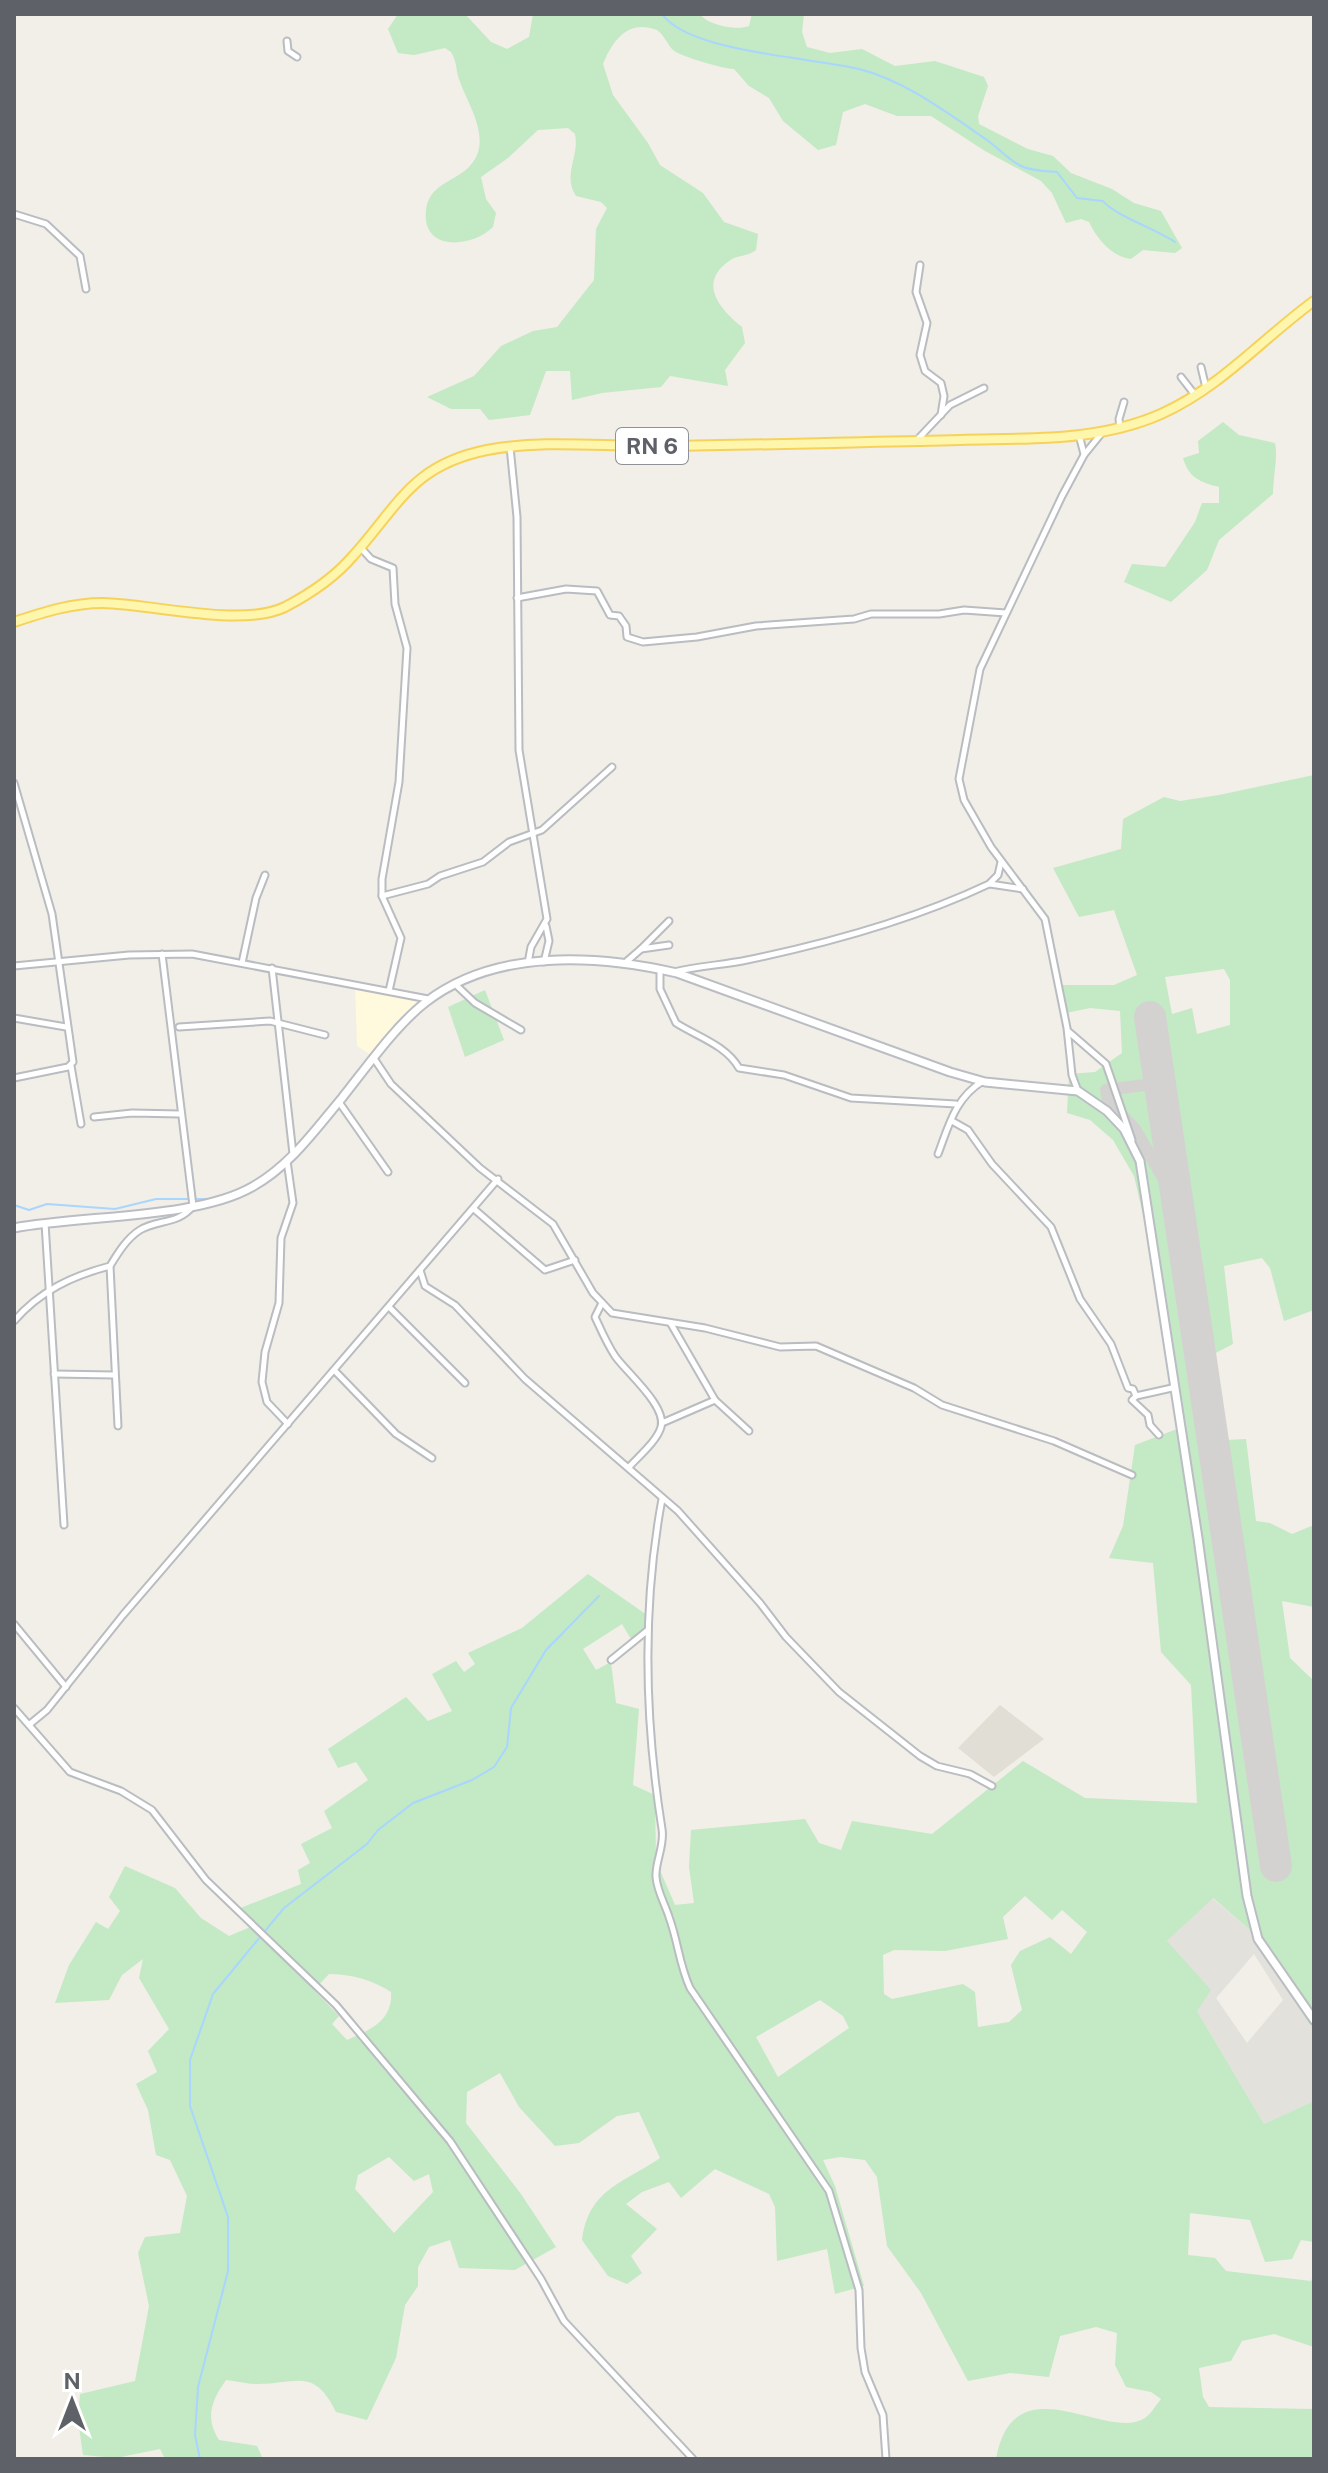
<svg xmlns="http://www.w3.org/2000/svg" width="1328" height="2473" font-family="'Public Sans',sans-serif">
<style>
.commercial{fill:#fff9de}
.industrial{fill:#e2e1db;fill-rule:evenodd}
.education{fill:#e1ded5}
.green{fill:#c3e9c5;fill-rule:evenodd}
.lines{fill:none;stroke-linecap:round;stroke-linejoin:round}
.stream{stroke:#a9d6ff;stroke-width:2}
.taxiway{stroke:#d4d2d0;stroke-width:12}
.runway{stroke:#d4d2d0;stroke-width:32}
.street-casing{stroke:#b9bcc1;stroke-width:9}
.secondary-casing{stroke:#babdc3;stroke-width:11}
.primary-casing{stroke:#f6d25b;stroke-width:12}
.street{stroke:#fff;stroke-width:5}
.secondary{stroke:#fff;stroke-width:7}
.primary{stroke:#fff6ae;stroke-width:8}
.labels{text-anchor:middle;stroke-width:6;stroke-linejoin:round;paint-order:stroke}
.shield{fill:#fff;stroke:#8e9195;stroke-width:2}
.shield-label{font-size:22px;font-weight:bold;fill:#5e6268}
</style>
<rect width="100%" height="100%" fill="#f1efe7"/>
<path class="commercial" d="M355,987L423,1000L374,1057L357,1046Z"/>
<path class="industrial" d="M1212,1898L1249,1929L1314,2031V2101L1264,2124L1197,2011L1167,1941ZM1254,1954L1283,2000L1247,2043L1216,1998Z"/>
<path class="education" d="M1000,1705L1044,1739L994,1777L958,1748Z"/>
<g class="green">
<path d="M398,14H465L491,42L507,49L529,37L533,14H700C707,25 737,31 749,26L752,14H804L802,32L807,47L830,53L862,49L895,66L935,61L984,77L988,86L978,116L979,124L1028,149L1053,156L1071,173L1112,189L1134,203L1161,211L1182,248L1175,253L1143,250L1131,259C1112,257 1097,239 1089,222L1081,219L1066,223L1052,193L1041,181L985,151L931,116H897L865,104L843,112L836,145L818,150L783,121L769,98L749,86L734,69C724,69 679,56 673,50C667,44 665,36 657,30C628,19 613,40 603,64L613,95L648,143L660,165L703,193L724,222L758,234L756,250C749,256 740,255 732,259C696,282 719,308 742,327L745,343L725,370L728,386L670,376L661,387L602,393L572,400L570,371H546L530,415L489,420L480,409H451L427,397L474,376L501,346L533,331L557,327L594,280L596,229L607,208L601,202L576,196C562,175 580,156 575,134L568,128L538,130L508,158L481,177L486,199L496,213L493,227C473,247 422,253 426,211C428,185 453,182 468,168C496,141 466,103 458,76C456,67 456,60 451,52L445,48L414,55L398,53L388,29Z"/>
<path d="M1223,422L1239,435L1275,443C1278,457 1273,478 1273,494L1219,540L1207,570L1171,602L1124,582L1132,564L1165,567L1195,522L1202,503H1219V487C1200,482 1189,478 1183,458L1199,453L1198,441Z"/>
<path d="M1314,775V1310L1284,1321L1270,1268L1262,1258L1224,1266L1233,1344L1210,1356L1226,1440L1246,1439L1256,1521L1270,1523L1292,1534L1314,1525V1607L1282,1601L1290,1658L1314,1681V2031L1249,1929L1213,1898L1167,1941L1211,1990L1197,2011L1264,2124L1314,2101V2242L1301,2240L1292,2259L1265,2262L1250,2220L1190,2213L1188,2255L1215,2258L1226,2271L1311,2281L1314,2274V2347L1274,2334L1242,2341L1231,2361L1199,2368L1203,2397L1209,2407L1314,2409V2459H996C1014,2360 1107,2443 1145,2418C1151,2414 1156,2405 1161,2399L1151,2392L1126,2387L1115,2365L1117,2333L1096,2327L1060,2336L1049,2377L1010,2373L968,2381L921,2293L887,2246L877,2177L865,2160L840,2157L823,2160L835,2186L864,2286L835,2294L827,2249L777,2261L775,2207L769,2194L715,2169L681,2198L669,2182L642,2192L626,2204L657,2229L631,2256L642,2273L627,2284L608,2276L582,2240C589,2189 622,2184 660,2158L639,2112L617,2116L579,2143L555,2146L519,2107L500,2073L467,2092L466,2123L521,2194L556,2247L515,2270L459,2268L450,2240L429,2247L418,2267V2286L405,2305L396,2358L367,2420L336,2412C314,2367 297,2384 257,2384C247,2384 236,2381 226,2380C211,2401 205,2418 219,2440L257,2446L263,2459H165L160,2449L116,2458L83,2455L78,2420L80,2394L135,2381L149,2306L138,2253L145,2237L180,2233L187,2196L170,2160L156,2155L148,2110L136,2084L157,2072L148,2051L169,2029L139,1978L143,1959L122,1975L109,2000L55,2003L69,1965L96,1922L108,1929L120,1911L109,1897L125,1866L175,1888L201,1918L229,1936L255,1925L238,1909L301,1884L298,1870L310,1863L301,1844L332,1828L324,1811L368,1780L356,1762L338,1768L328,1749L406,1697L428,1721L452,1711L432,1674L456,1661L464,1672L475,1664L468,1653L522,1628L588,1574L647,1615V1627L631,1639L622,1624L583,1649L596,1670L611,1662L616,1703L639,1709L633,1785L655,1795L656,1861L675,1905L694,1903L689,1867L691,1830L805,1819L819,1843L841,1850L852,1821L932,1834L1023,1761L1085,1798L1197,1803L1191,1685L1161,1652L1153,1563L1109,1558L1123,1526L1135,1445L1177,1429L1147,1231L1134,1176L1113,1140L1090,1120L1067,1113L1069,1074L1095,1072L1122,1053L1120,1011L1090,1008L1066,1013L1062,985H1114L1137,975L1114,910L1079,917L1053,868L1121,849L1123,819L1164,797L1180,801L1219,795ZM1224,969L1230,980V1025L1197,1034L1192,1008L1172,1014L1165,977ZM1025,1896L1052,1920L1062,1910L1087,1932L1071,1954L1050,1937L1020,1951L1011,1965L1022,2010L1009,2022L978,2027L975,1992L963,1984L892,1999L884,1994L883,1955L894,1950L945,1951L1008,1939L1003,1917ZM329,1974C351,1974 373,1980 391,1992C393,2021 370,2030 347,2040L332,2024L339,2016L314,1990ZM820,2000L843,2016L849,2028L778,2077L756,2037ZM389,2157L414,2181L429,2174L433,2192L394,2233L355,2189L358,2175Z"/>
<path d="M485,990L504,1040L465,1057L448,1007Z"/>
</g>
<g class="lines">
<g class="stream">
<path d="M662,14C690,53 812,57 859,69C904,80 949,114 987,140C998,148 1009,160 1021,166C1031,171 1046,171 1057,172L1077,198L1103,201C1114,215 1156,229 1175,242"/>
<path d="M14,1205L29,1210L47,1204L115,1209L156,1199H208"/>
<path d="M200,2459L195,2435L198,2387L228,2271V2217L190,2106V2060L213,1994L284,1908L367,1844L378,1830L413,1803L472,1780L494,1767L507,1747L511,1708L546,1650L599,1596"/>
</g>
<path class="taxiway" d="M1160,1083L1106,1090L1108,1100L1135,1129L1178,1204"/>
<path class="runway" d="M1150,1017L1276,1866"/>
<g class="street-casing">
<g id="street">
<path d="M287,41L288,51L297,57"/>
<path d="M14,214L46,224L80,256L86,289"/>
<path d="M920,265L916,292L927,323L920,355L925,371L941,383L944,396L941,415"/>
<path d="M1201,367L1206,388"/>
<path d="M1181,377L1195,395"/>
<path d="M1120,428L1119,419L1124,402"/>
<path d="M1079,435L1084,454"/>
<path d="M917,440L950,405L984,388"/>
<path d="M510,447L517,517L519,750L547,919L531,947L528,963"/>
<path d="M361,548L371,559L393,568L395,604L407,648L399,782L382,879V896L401,938L389,991"/>
<path d="M517,598L566,589L597,591L610,615L619,616L626,626L627,637L643,642L697,637L756,626L854,619L871,614H939L964,610L1006,613"/>
<path d="M14,783L52,914L73,1062L68,1067L14,1078"/>
<path d="M990,884L1023,889"/>
<path d="M382,896L428,884L440,876L483,862L509,842L542,830L612,767"/>
<path d="M669,945L641,949L669,921"/>
<path d="M544,962L549,941L546,926"/>
<path d="M626,962L641,949"/>
<path d="M242,963L256,898L265,875"/>
<path d="M14,966L129,955L192,954L428,999"/>
<path d="M272,968L293,1154"/>
<path d="M660,970V989L676,1023C696,1036 726,1045 739,1068L784,1075L851,1098L956,1104"/>
<path d="M674,972C698,966 723,965 747,960C829,943 913,920 989,884L998,875L1001,862"/>
<path d="M456,985L475,1003L521,1030"/>
<path d="M14,1018L66,1027"/>
<path d="M179,1027L270,1021L325,1035"/>
<path d="M1069,1032L1106,1064L1132,1140"/>
<path d="M375,1060L391,1084L480,1168L553,1224L593,1293L612,1313L705,1328L780,1347L816,1346L914,1388L942,1405L1054,1441L1132,1475"/>
<path d="M71,1066L81,1124"/>
<path d="M1078,1091L1072,1075L1067,1028L1045,919L991,847L964,800L959,779L980,669L1062,496L1084,455L1101,434"/>
<path d="M339,1102L388,1172"/>
<path d="M94,1117L132,1113L180,1114"/>
<path d="M952,1121L968,1130L992,1164L1051,1227L1080,1299L1111,1344L1128,1388L1133,1389L1136,1396L1132,1400L1148,1415L1150,1425L1159,1435"/>
<path d="M938,1154C949,1125 955,1098 983,1081"/>
<path d="M287,1161L293,1203L281,1238L279,1303L265,1352L262,1382L267,1402L288,1424"/>
<path d="M474,1209L545,1270L575,1260"/>
<path d="M45,1223L64,1525"/>
<path d="M110,1266L118,1426"/>
<path d="M420,1270L425,1286L455,1305L525,1379L678,1511L760,1603L786,1637L839,1692L920,1756L937,1766L970,1774L992,1786"/>
<path d="M602,1303L595,1317C601,1330 607,1344 615,1356C626,1372 667,1406 661,1427C657,1441 639,1456 630,1466"/>
<path d="M389,1307L465,1383"/>
<path d="M14,1321C40,1291 72,1276 110,1266C118,1253 127,1238 140,1230C158,1219 178,1225 193,1206L162,954"/>
<path d="M671,1324L715,1400L749,1431"/>
<path d="M335,1371L396,1434L432,1458"/>
<path d="M54,1374L114,1375"/>
<path d="M1136,1396L1172,1388"/>
<path d="M662,1423L715,1400"/>
<path d="M662,1499C642,1607 645,1722 662,1829C665,1846 655,1861 656,1877C657,1891 665,1904 669,1917C678,1941 679,1964 690,1988L829,2191L859,2290L861,2348L865,2372L883,2415L886,2459"/>
<path d="M14,1624L66,1687"/>
<path d="M611,1660L648,1630"/>
<path d="M14,1708L70,1772L121,1791L152,1810L206,1880L336,2005L450,2141L541,2279L564,2321L693,2459"/>
<path d="M30,1724L47,1710L123,1615L498,1179"/>
</g>
</g>
<g class="secondary-casing">
<path id="secondary" d="M14,1228C82,1215 196,1219 252,1187C290,1166 315,1130 342,1098C366,1068 396,1025 426,1002C496,948 597,955 677,973L950,1072L985,1082L1078,1091L1107,1111L1124,1129L1140,1161L1198,1538L1247,1896L1258,1939L1314,2020"/>
</g>
<g class="primary-casing">
<path id="primary" d="M14,622C44,612 72,603 103,603C152,604 242,628 285,607C310,594 335,577 353,556C399,505 412,465 487,450C545,439 604,447 663,446C762,445 861,442 960,440C1028,438 1098,442 1161,414C1221,387 1262,339 1314,301"/>
</g>
<use href="#street" class="street"/>
<use href="#secondary" class="secondary"/>
<use href="#primary" class="primary"/>
</g>
<g class="labels">
<rect class="shield" x="616" y="428" width="72" height="36" rx="6"/>
<g class="shield-label">
<text x="652" y="454">RN 6</text>
</g>
</g>
<rect width="1328" height="2473" fill="none" stroke="#5e6268" stroke-width="32"/>
<g transform="translate(72 2401)" stroke="#ffffff" stroke-width="6" paint-order="stroke">
<path d="M0-6L14 30L0 20L-14 30Z" fill="#5e6268"/>
<text y="-12" font-size="22" font-weight="bold" text-anchor="middle" fill="#5e6268">N</text>
</g>
</svg>
